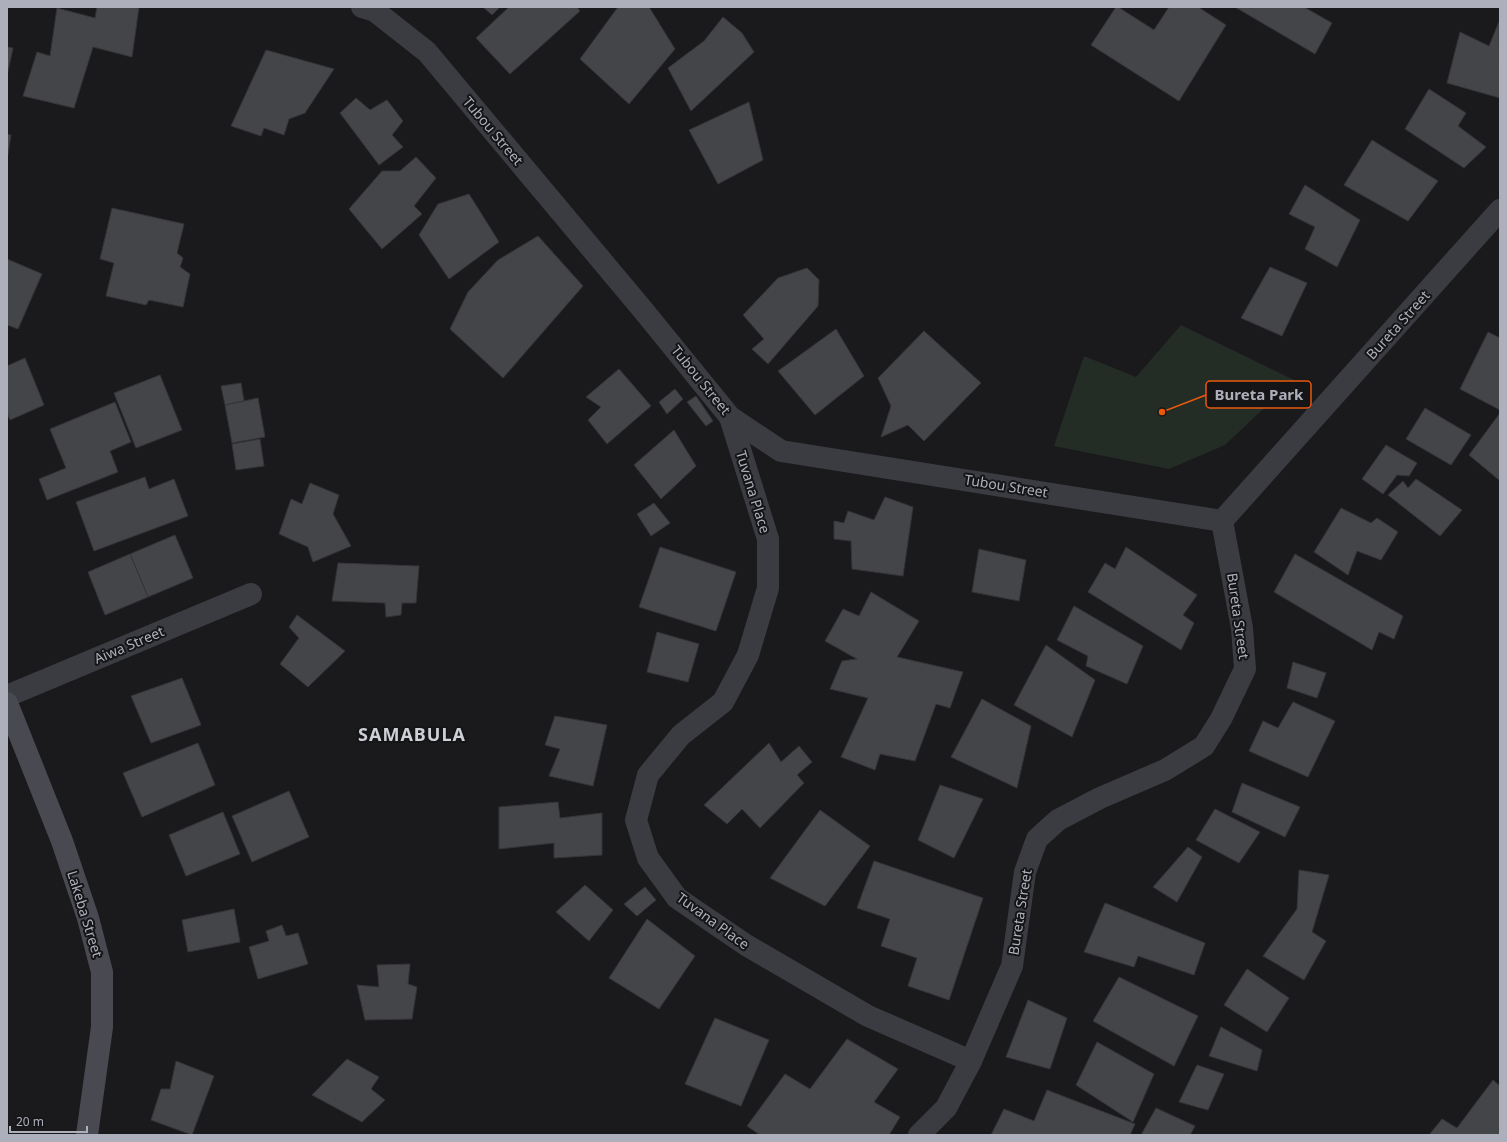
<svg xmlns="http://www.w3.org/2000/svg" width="1507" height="1142" font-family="'Noto Sans',sans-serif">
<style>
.green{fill:#242c26}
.building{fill:#444549;stroke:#353438}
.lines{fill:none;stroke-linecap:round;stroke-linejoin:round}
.minor{stroke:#3b3c41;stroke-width:22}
.secondary{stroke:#494a51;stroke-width:22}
.labels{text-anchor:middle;stroke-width:4;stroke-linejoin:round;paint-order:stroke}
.street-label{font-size:14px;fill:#adb0bb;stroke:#151517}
.district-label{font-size:18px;font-weight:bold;letter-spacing:1px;fill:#ced0d7;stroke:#151517}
.leader{fill:none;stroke:#e8590c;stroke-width:1.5}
.callout-dot{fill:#e8590c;stroke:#151517;stroke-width:1.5}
.callout{fill:#151517;stroke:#e8590c;stroke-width:1.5}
.callout-label{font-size:15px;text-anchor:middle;font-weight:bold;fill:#adb0bb}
</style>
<rect width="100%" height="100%" fill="#1a1a1c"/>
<path class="green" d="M1181,325L1294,380L1225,445L1169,469L1054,446L1084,356L1136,377Z"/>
<g class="building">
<path d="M97,7H139L132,57L93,47L74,108L23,96L37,52L50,56L57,8L95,18Z"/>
<path d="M483,7H500L492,15Z"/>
<path d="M509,7H577L580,11L510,74L476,38Z"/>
<path d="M618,7H649L675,49L629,104L580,59Z"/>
<path d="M1116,7H1118L1154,30L1169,7H1198L1226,25L1179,101L1091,45Z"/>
<path d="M1235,7H1304L1332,23L1315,54Z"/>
<path d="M723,17L742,33L754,52L691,111L668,68L704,41Z"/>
<path d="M1499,22L1500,98L1447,83L1460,32L1489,46Z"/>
<path d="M7,47L13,48L7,76Z"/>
<path d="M266,50L334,69L305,113L289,119L284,135L264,128L261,136L231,126Z"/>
<path d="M1429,89L1466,113L1458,126L1486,147L1464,168L1405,129Z"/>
<path d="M356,98L370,110L387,100L403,121L392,135L403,147L379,165L340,113Z"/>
<path d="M749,102L763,160L718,184L689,130Z"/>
<path d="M7,134L11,135L7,160Z"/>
<path d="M1372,140L1438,181L1408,221L1344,185Z"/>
<path d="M416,157L436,178L414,206L422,214L382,249L349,209L382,171H400Z"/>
<path d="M1305,185L1360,220L1337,267L1305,249L1315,227L1289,214Z"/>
<path d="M469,194L499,242L449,279L419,235L438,204Z"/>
<path d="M112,208L184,224L177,253L183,258L180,267L190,274L183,307L149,300L146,305L106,296L114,263L100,259Z"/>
<path d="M538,236L583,286L503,378L450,329L468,292L498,260Z"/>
<path d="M7,259L42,274L18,329L7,325Z"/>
<path d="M1270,267L1307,283L1282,336L1241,318Z"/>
<path d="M807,268L819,280L818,306L768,364L752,349L764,339L743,315L778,278Z"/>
<path d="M836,329L864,376L815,415L778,371Z"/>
<path d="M924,331L981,383L924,441L908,425L881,437L891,406L878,378Z"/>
<path d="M1488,332L1500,338V410L1460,389Z"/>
<path d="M25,358L44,405L10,420L7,413V366Z"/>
<path d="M619,369L651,406L607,444L588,420L601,407L586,397Z"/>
<path d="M160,375L182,430L136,448L114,393Z"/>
<path d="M241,383L244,401L225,405L221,386Z"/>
<path d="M675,389L683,399L667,414L659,402Z"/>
<path d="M696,396L713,421L706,426L687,402Z"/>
<path d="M258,398L265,437L232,443L225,405Z"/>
<path d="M115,402L131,442L110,451L118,472L47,500L39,479L66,468L50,429Z"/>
<path d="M1425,408L1471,435L1451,465L1406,439Z"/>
<path d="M1500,413V480H1499L1469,455Z"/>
<path d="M674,430L696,466L661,499L634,465Z"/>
<path d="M260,439L264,466L236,470L232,444Z"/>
<path d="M1386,445L1417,463L1409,476L1397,475L1383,494L1362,479Z"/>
<path d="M145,477L149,489L174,479L188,516L94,551L76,502Z"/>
<path d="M1416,479L1462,510L1440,536L1388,495L1403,481L1408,488Z"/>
<path d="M310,483L339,495L333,514L351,546L313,562L308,547L279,534L291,499L302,504Z"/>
<path d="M885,497L913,507L903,576L852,569L851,541L834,539V521L844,523L848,511L874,520Z"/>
<path d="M654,503L670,523L651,536L637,514Z"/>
<path d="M1341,508L1371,523L1377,518L1398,532L1381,560L1357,551L1348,575L1314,552Z"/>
<path d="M175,535L193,578L148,597L130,554Z"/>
<path d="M660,547L736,572L716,631L639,607Z"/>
<path d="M1126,547L1197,595L1183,615L1194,623L1181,650L1088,592L1105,563L1115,569Z"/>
<path d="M979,549L1026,560L1019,601L972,592Z"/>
<path d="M130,554L148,597L105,615L88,572Z"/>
<path d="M1295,554L1403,616L1394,639L1379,632L1372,650L1274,592Z"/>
<path d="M338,563L419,566L416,603H402L401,615L386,617L385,603L332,601Z"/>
<path d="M871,592L919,621L897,657L963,672L950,708L936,704L915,761L880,754L875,770L841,757L868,698L830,689L842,661L857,659L825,641L843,609L859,616Z"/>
<path d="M1074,606L1143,646L1127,684L1086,666L1088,656L1057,640Z"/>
<path d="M297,615L345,651L308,687L280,664L299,638L289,627Z"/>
<path d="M657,632L699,644L688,682L647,672Z"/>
<path d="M1046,645L1095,680L1072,737L1014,705Z"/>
<path d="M1293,662L1326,673L1317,698L1287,688Z"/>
<path d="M182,678L201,725L151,743L131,696Z"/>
<path d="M982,699L1031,726L1017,788L951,757Z"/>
<path d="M1293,702L1335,721L1308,777L1249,751L1263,721L1278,728Z"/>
<path d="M555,716L607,725L593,786L549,776L560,749L545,745Z"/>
<path d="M198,743L215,785L142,817L123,773Z"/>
<path d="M769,743L781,762L799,746L812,762L797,775L804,783L760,828L742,809L727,824L704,805Z"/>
<path d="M1242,783L1300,807L1285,837L1232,812Z"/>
<path d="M940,785L983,799L954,858L918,840Z"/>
<path d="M289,791L309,837L252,862L232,816Z"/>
<path d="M558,802L560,818L602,813V855L554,858V843L499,849V807Z"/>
<path d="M1215,809L1260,832L1239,863L1196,840Z"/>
<path d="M820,810L870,846L825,906L770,878Z"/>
<path d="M223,812L240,854L186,876L169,835Z"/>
<path d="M1188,847L1202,857L1177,902L1153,887Z"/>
<path d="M874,861L983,898L949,1000L908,986L917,958L881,946L890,919L857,908Z"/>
<path d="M1299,870L1329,875L1312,932L1326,941L1304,980L1263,956L1297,909Z"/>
<path d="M585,885L613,910L589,941L556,912Z"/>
<path d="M645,887L656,900L637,916L624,904Z"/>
<path d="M1105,903L1205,943L1194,975L1138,956L1134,967L1084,952Z"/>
<path d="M234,909L240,942L188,952L182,920Z"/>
<path d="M647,919L695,956L659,1009L609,978Z"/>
<path d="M282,925L286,936L298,933L308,964L258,979L249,947L269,941L266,931Z"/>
<path d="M410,964L408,984L417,987L412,1019L365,1020L357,985L379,987L377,965Z"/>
<path d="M1247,969L1289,998L1267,1032L1224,1005Z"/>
<path d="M1119,977L1198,1016L1174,1066L1093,1021Z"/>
<path d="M1028,1000L1067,1018L1050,1069L1006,1057Z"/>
<path d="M715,1018L769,1040L741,1106L685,1084Z"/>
<path d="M1221,1027L1262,1050L1257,1071L1209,1056Z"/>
<path d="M847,1039L898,1069L874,1102L900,1117L889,1135H760L747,1126L785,1074L810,1089Z"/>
<path d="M1097,1042L1154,1074L1133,1122L1076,1085Z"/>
<path d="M347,1059L379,1077L371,1089L385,1100L362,1122L312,1095Z"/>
<path d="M176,1061L214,1076L192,1135L151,1120L161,1089H170Z"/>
<path d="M1197,1065L1224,1074L1208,1110L1179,1102Z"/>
<path d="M1493,1080L1500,1086V1135H1429L1442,1119L1457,1128Z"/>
<path d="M1047,1090L1135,1124L1130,1135H991L1004,1109L1034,1121Z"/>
<path d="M1156,1108L1195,1126L1190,1135H1141Z"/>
</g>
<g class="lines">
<g class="minor">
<path d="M362,7L375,11L427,52L643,310L730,417L781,451L1222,521"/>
<path d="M730,417L768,539V588L748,655L723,702L681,735L648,775L636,820L648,858L677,898L746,945L868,1016L971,1061"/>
<path d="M1222,521L1500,210"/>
<path d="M7,696L251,594"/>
<path d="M919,1135L946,1108L971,1061L1012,966L1025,872L1037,839L1058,820L1100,798L1165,770L1204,746L1221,719L1245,669L1242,628L1222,521"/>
</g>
<path class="secondary" d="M7,703L62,841L88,918L102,972V1027L87,1135"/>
</g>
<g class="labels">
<g class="street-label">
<text transform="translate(493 131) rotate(50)" y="5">Tubou Street</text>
<text transform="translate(1398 325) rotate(-48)" y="5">Bureta Street</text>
<text transform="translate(701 380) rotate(51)" y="5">Tubou Street</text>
<text transform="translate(1006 486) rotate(9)" y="5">Tubou Street</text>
<text transform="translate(753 492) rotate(73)" y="5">Tuvana Place</text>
<text transform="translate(1238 616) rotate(82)" y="5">Bureta Street</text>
<text transform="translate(129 645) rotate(-23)" y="5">Aiwa Street</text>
<text transform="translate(1020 912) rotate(-81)" y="5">Bureta Street</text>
<text transform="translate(85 914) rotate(73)" y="5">Lakeba Street</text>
<text transform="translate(713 921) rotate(36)" y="5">Tuvana Place</text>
</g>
<g class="district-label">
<text x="412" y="741">SAMABULA</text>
</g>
</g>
<path class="leader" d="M1162 412L1206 395"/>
<circle class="callout-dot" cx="1162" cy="412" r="4"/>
<rect class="callout" x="1206" y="381" width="105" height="27" rx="4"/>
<g class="callout-label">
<text x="1259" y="400">Bureta Park</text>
</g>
<rect width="1507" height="1142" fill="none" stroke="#adb0bb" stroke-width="16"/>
<path d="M10 1126v6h77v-6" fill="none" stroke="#adb0bb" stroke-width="2"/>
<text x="16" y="1126" font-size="12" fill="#adb0bb" stroke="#151517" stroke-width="3" paint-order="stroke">20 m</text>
</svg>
